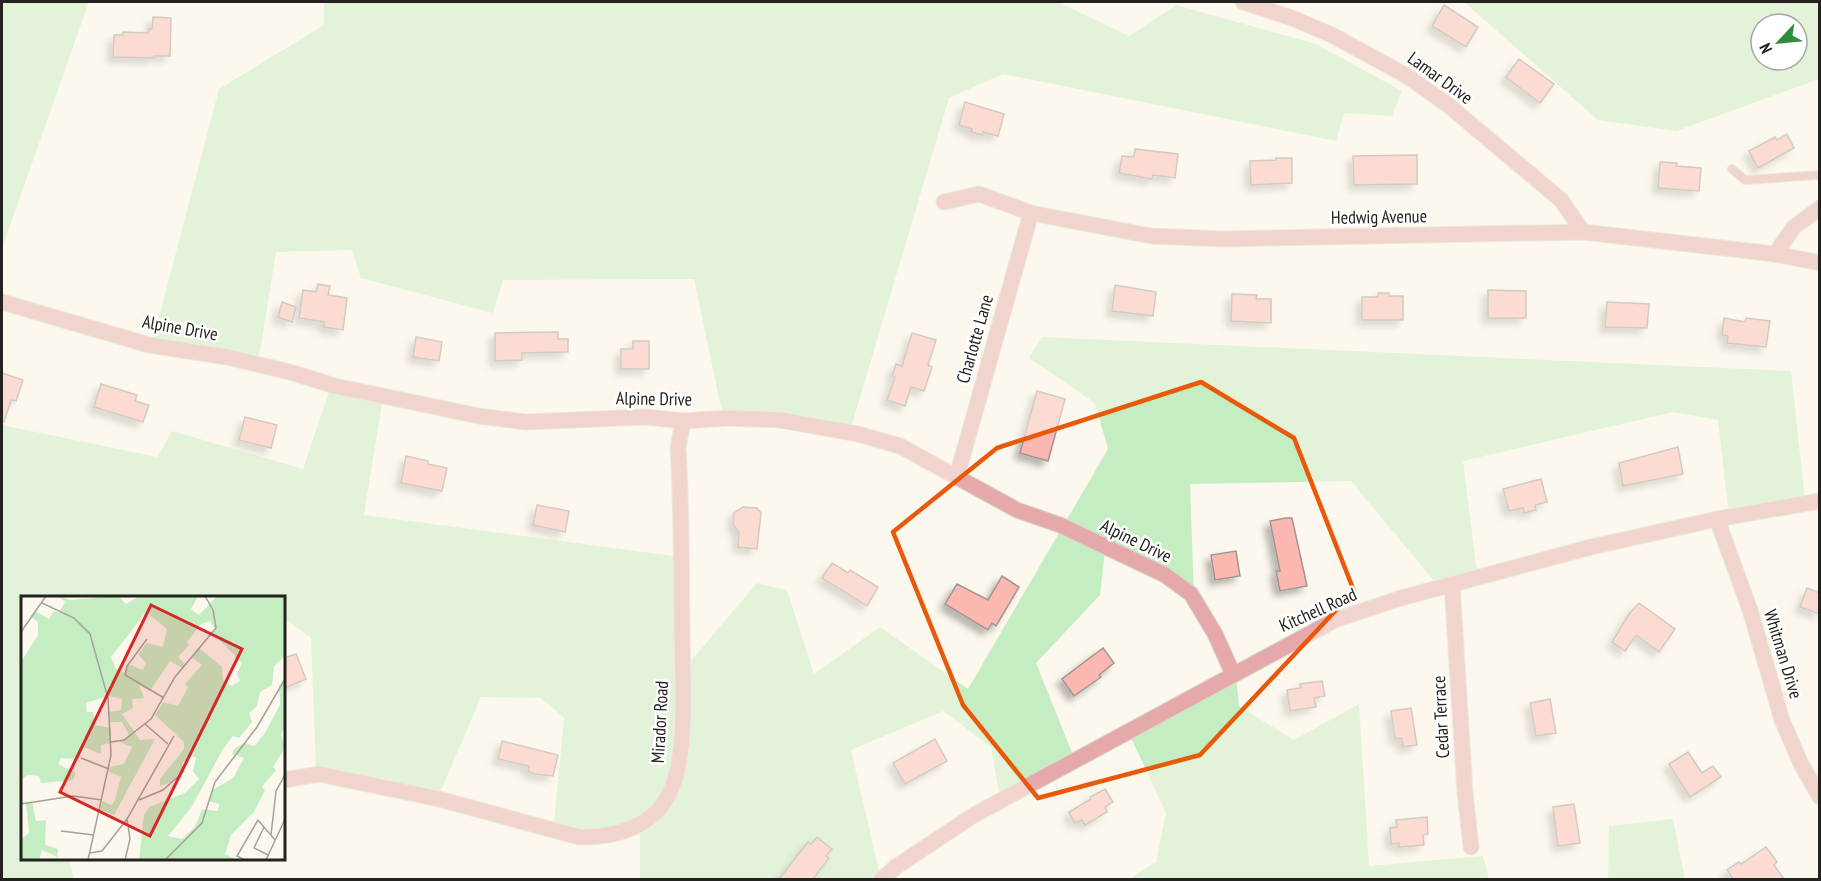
<svg xmlns="http://www.w3.org/2000/svg" width="1821" height="881" font-family="'PT Sans Narrow',sans-serif">
<style>
.green{fill:#c4eec1;fill-rule:evenodd}
.building{fill:#fbb8b1;stroke:#a19594;stroke-width:1.5;filter:url(#shadow)}
.lines{fill:none;stroke-linecap:round;stroke-linejoin:round}
.lane-casing{stroke:#d9d6cc;stroke-width:10}
.street-casing{stroke:#d9d6cc;stroke-width:17}
.lane{stroke:#e6a9ab;stroke-width:8}
.street{stroke:#e6a9ab;stroke-width:15}
.marked{fill:none;stroke:#e8590c;stroke-width:4.5;stroke-linejoin:round}
.labels{text-anchor:middle;stroke-width:5;stroke-linejoin:round;paint-order:stroke}
.street-label{font-size:18px;fill:#23221e;stroke:#fff}
.inset-road{fill:none;stroke:#a5a29a;stroke-width:1.5}
.view{fill:#d62828;fill-opacity:0.15;stroke:#d62828;stroke-width:3}
.inset-edge{fill:none;stroke:#23221e;stroke-width:3}
</style>
<defs>
<filter id="shadow"><feDropShadow dx="-5.5" dy="5.5" stdDeviation="3" flood-color="#0004"/></filter>
</defs>
<rect width="100%" height="100%" fill="#fcf8ed"/>
<g class="green">
<path d="M2,2H89L2,248Z"/>
<path d="M324,2H1058L1129,36L1176,5L1316,44L1402,91L1392,116L1344,113L1336,141L1003,74L949,98L850,431L723,417L694,279L503,280L493,313L361,278L352,250L276,252L258,363L153,340L219,89L324,25Z"/>
<path d="M1464,2H1819V79L1676,131L1598,120ZM1761,24H1797V60H1761Z"/>
<path d="M1042,337L1791,371L1805,500L1729,515L1718,420L1673,412L1463,461L1477,572L1435,582L1351,481L1190,484L1194,599L1105,550L1100,595L1036,663L1073,755L1000,799L991,747L943,711L851,750L879,871L887,879H640V824L553,833L564,718L541,698L481,697L437,800L316,769L311,638L288,621L284,622V598H22V858L69,859L74,879L2,880V425L157,457L172,431L303,469L331,386L383,398L364,515L681,557L678,676L757,583L787,590L814,674L880,627L968,689L1108,449L1095,403L1029,358Z"/>
<path d="M1235,665L1239,706L1294,740L1359,704L1369,866L1483,856L1489,879H1129L1156,862L1166,813L1125,725Z"/>
<path d="M1673,819L1685,879H1608L1609,826Z"/>
</g>
<g class="building">
<path d="M1444,5L1478,27L1466,47L1432,26Z"/>
<path d="M153,17L171,18L170,56H154L153,58L113,57L114,35H123V32L148,33L149,29H152Z"/>
<path d="M1519,59L1554,84L1540,103L1506,77Z"/>
<path d="M965,102L1004,114L998,136L983,132L982,135L971,132L972,129L959,125Z"/>
<path d="M1787,134L1794,148L1758,168L1749,151L1775,137L1777,140Z"/>
<path d="M1135,149L1178,154L1175,178L1153,175L1152,179L1119,173L1122,156L1134,157Z"/>
<path d="M1417,155V184L1354,185L1353,156Z"/>
<path d="M1276,158H1292V183L1251,185L1250,161L1276,160Z"/>
<path d="M1660,162L1677,163L1676,166L1701,168L1699,191L1658,188Z"/>
<path d="M318,284L330,286L328,295L347,298L343,330L324,327V322L299,318L303,290L316,292Z"/>
<path d="M1115,285L1156,292L1153,316L1112,311Z"/>
<path d="M1488,290L1526,291V318H1488Z"/>
<path d="M1378,293H1389V296H1403V320H1362V297H1378Z"/>
<path d="M1232,294L1257,295L1256,299H1271V323L1231,321Z"/>
<path d="M282,302L296,307L292,322L278,317Z"/>
<path d="M1607,302L1649,304L1647,328L1605,327Z"/>
<path d="M1724,318L1745,322L1746,318L1770,321L1766,347L1727,343L1728,336L1722,335Z"/>
<path d="M558,332V339H568V352L522,353V360L495,361V333Z"/>
<path d="M912,333L936,340L928,365L932,367L924,391L911,387L905,406L887,400L895,377L892,376L896,364L902,366Z"/>
<path d="M416,337L442,342L439,361L413,357Z"/>
<path d="M633,341H649V369H621V349H633Z"/>
<path d="M2,373L23,380L16,401L11,400L4,422H2Z"/>
<path d="M101,384L137,395L135,401L149,405L143,422L94,407Z"/>
<path d="M1037,391L1065,399L1048,461L1020,453Z"/>
<path d="M245,417L277,425L271,448L239,440Z"/>
<path d="M1678,447L1683,474L1623,486L1619,463Z"/>
<path d="M406,456L428,461V464L447,468L442,491L401,483Z"/>
<path d="M1541,479L1547,502L1535,505L1536,510L1524,513L1523,508L1509,511L1503,489Z"/>
<path d="M537,505L569,511L565,532L533,525Z"/>
<path d="M743,507L757,508L761,513L757,549L738,547L739,533L733,524L734,513Z"/>
<path d="M1286,518H1292L1307,586L1280,591L1276,571H1280L1270,521Z"/>
<path d="M1236,551L1240,576L1215,580L1211,555Z"/>
<path d="M832,563L848,573L850,570L878,587L867,606L822,578Z"/>
<path d="M1002,576L1019,587L996,626L992,623L988,630L945,604L957,584L988,600Z"/>
<path d="M1807,588L1820,593V614L1800,607Z"/>
<path d="M1639,603L1675,629L1659,652L1636,635L1625,651L1612,642L1629,614Z"/>
<path d="M1103,648L1114,663L1099,675L1101,677L1074,696L1062,679Z"/>
<path d="M296,654L306,679L284,688V658Z"/>
<path d="M1322,681L1325,696L1314,698L1316,707L1290,711L1287,690L1301,688L1300,684Z"/>
<path d="M1550,699L1556,733L1536,736L1530,703Z"/>
<path d="M1411,708L1417,745L1403,747L1402,738L1395,739L1391,711Z"/>
<path d="M935,739L947,761L905,784L893,763Z"/>
<path d="M502,741L558,755L553,776L535,774L528,771L529,766L498,759Z"/>
<path d="M1688,752L1702,773L1713,766L1721,777L1690,797L1669,764Z"/>
<path d="M1105,789L1113,802L1105,807L1107,812L1085,825L1082,820L1075,823L1069,812L1091,799L1090,797Z"/>
<path d="M1574,804L1580,843L1558,846L1553,807Z"/>
<path d="M1427,817L1428,834L1423,835L1424,845L1399,847V843L1391,844L1390,828L1397,827L1396,820Z"/>
<path d="M817,837L832,849L826,856L829,858L813,879H779L808,842L811,844Z"/>
<path d="M1766,847L1777,862L1774,865L1784,879H1733L1727,870L1739,862L1741,864Z"/>
</g>
<g class="lines">
<g class="lane-casing">
<path id="lane" d="M1732,169L1745,180L1820,175"/>
</g>
<g class="street-casing">
<g id="street">
<path d="M1243,2L1292,18L1332,35L1407,76L1448,105L1561,200L1583,232"/>
<path d="M944,202L979,194L1031,213L1151,236L1223,239L1583,232L1775,254L1820,263"/>
<path d="M1775,254L1794,227L1820,208"/>
<path d="M2,302L149,345L227,357L290,372L335,386L479,416L526,422L646,417L683,421L729,418L780,420L858,434L900,446L1017,510L1060,525L1165,575L1191,594L1215,634L1233,674"/>
<path d="M957,476L1031,213"/>
<path d="M1717,519L1751,613L1782,720L1801,764L1820,797"/>
<path d="M1452,584L1465,792L1471,847"/>
<path d="M284,780L319,774L439,799L579,837C615,838 654,827 670,792C689,752 682,675 682,630C681,569 682,508 678,448L683,421"/>
<path d="M881,880L897,866L974,815L1335,620L1401,598L1591,547L1717,519L1820,501"/>
</g>
</g>
<use href="#lane" class="lane"/>
<use href="#street" class="street"/>
</g>
<path d="M0 0H1821V881H0ZM1201,382L1294,438L1354,591L1200,755L1038,798L963,705L893,532L997,448Z" fill="#fcf8ed" fill-opacity=".55" fill-rule="evenodd"/>
<path class="marked" d="M1201,382L1294,438L1354,591L1200,755L1038,798L963,705L893,532L997,448Z"/>
<g class="labels">
<g class="street-label">
<text transform="translate(1440 78) rotate(36)" y="6">Lamar Drive</text>
<text transform="translate(1379 217) rotate(-1)" y="6">Hedwig Avenue</text>
<text transform="translate(180 328) rotate(10)" y="6">Alpine Drive</text>
<text transform="translate(975 339) rotate(-74)" y="6">Charlotte Lane</text>
<text transform="translate(654 399) rotate(1)" y="6">Alpine Drive</text>
<text transform="translate(1136 541) rotate(26)" y="6">Alpine Drive</text>
<text transform="translate(1318 610) rotate(-24)" y="6">Kitchell Road</text>
<text transform="translate(1783 654) rotate(73)" y="6">Whitman Drive</text>
<text transform="translate(1441 717) rotate(-93)" y="6">Cedar Terrace</text>
<text transform="translate(660 722) rotate(-87)" y="6">Mirador Road</text>
</g>
</g>
<g transform="translate(21 596)">
<rect width="264" height="264" fill="#fcf8ed"/>
<path d="M37,0L49,4L97,0L105,8L119,0H177L170,13L178,19L196,0H264V60L253,70L251,89L239,96L236,110L228,117L231,126L218,142L212,140L202,153L170,212L147,240L161,243L174,231L181,213L197,215L198,208L188,205L190,195L212,182L223,162L211,158L213,153L223,147L234,150L245,135L259,109L258,89L263,84L264,132L260,138L264,152L252,171L255,174L241,191L244,194L233,216L210,239L204,258L216,264H118L123,219L128,211L164,197L178,183L172,175L175,162L171,160L161,167V174L150,186L139,190V183L163,153V146L134,119L142,106L157,110L167,91L164,88L181,69L170,61L178,52L201,71L202,85L211,90L219,85L216,78L221,67L191,36L194,33L189,25L180,28L166,46L168,49L157,61L164,68L161,72L149,65L129,95L118,89L123,102L111,103L112,112L101,118L119,144L134,143L93,219L79,214L81,205L91,209L94,204L100,181L88,176L89,171L103,168L111,151L99,146L108,139L101,126H89L88,116L100,114L101,103L87,100L65,107L66,116H72L74,129L90,132V147L80,149V158L63,151L58,163L40,162L37,168L55,177L52,184L20,187L18,180L7,179L0,184V66L17,39V26L10,21L14,15L28,23L33,15L38,17L44,6ZM125,16L146,33L142,51L126,47L117,58L125,67L122,74L107,68L103,77L95,73L90,61ZM11,205L15,225L25,224L24,249L37,253L36,261L21,254L18,264H0L1,243L8,237L5,207Z" fill="#c4eec1" fill-rule="evenodd"/>
<path class="inset-road" d="M21,7L53,22L69,38L87,102L90,159L67,264M0,36L25,0M126,43L106,70L104,79L143,102M124,128L147,148M90,146L103,144L130,123L154,81L195,32L192,14L184,0M60,162L88,173M118,204L142,194L163,175M0,208L52,200L81,204M243,231L233,252L247,259M40,235L73,239M250,239L255,195L264,179M69,257L81,255L106,223L153,140M104,264L109,243L106,223M144,264L181,227L194,186L236,131L264,83M224,264L216,260L237,224L254,244M245,264L264,223"/>
<path class="view" d="M130,9L221,53L129,240L39,196Z"/>
<rect width="264" height="264" class="inset-edge"/>
</g>
<rect width="1821" height="881" fill="none" stroke="#23221e" stroke-width="6"/>
<g transform="translate(1779 42) rotate(244)"><circle r="28" fill="#ffffff" stroke="#a7a7a5" stroke-width="1.5"/>
<path d="M0-4.5L10 22L0 15L-10 22Z" fill="#328b3c"/>
<text y="-9" font-size="16" font-weight="bold" text-anchor="middle" fill="#23221e">N</text>
</g>
</svg>
